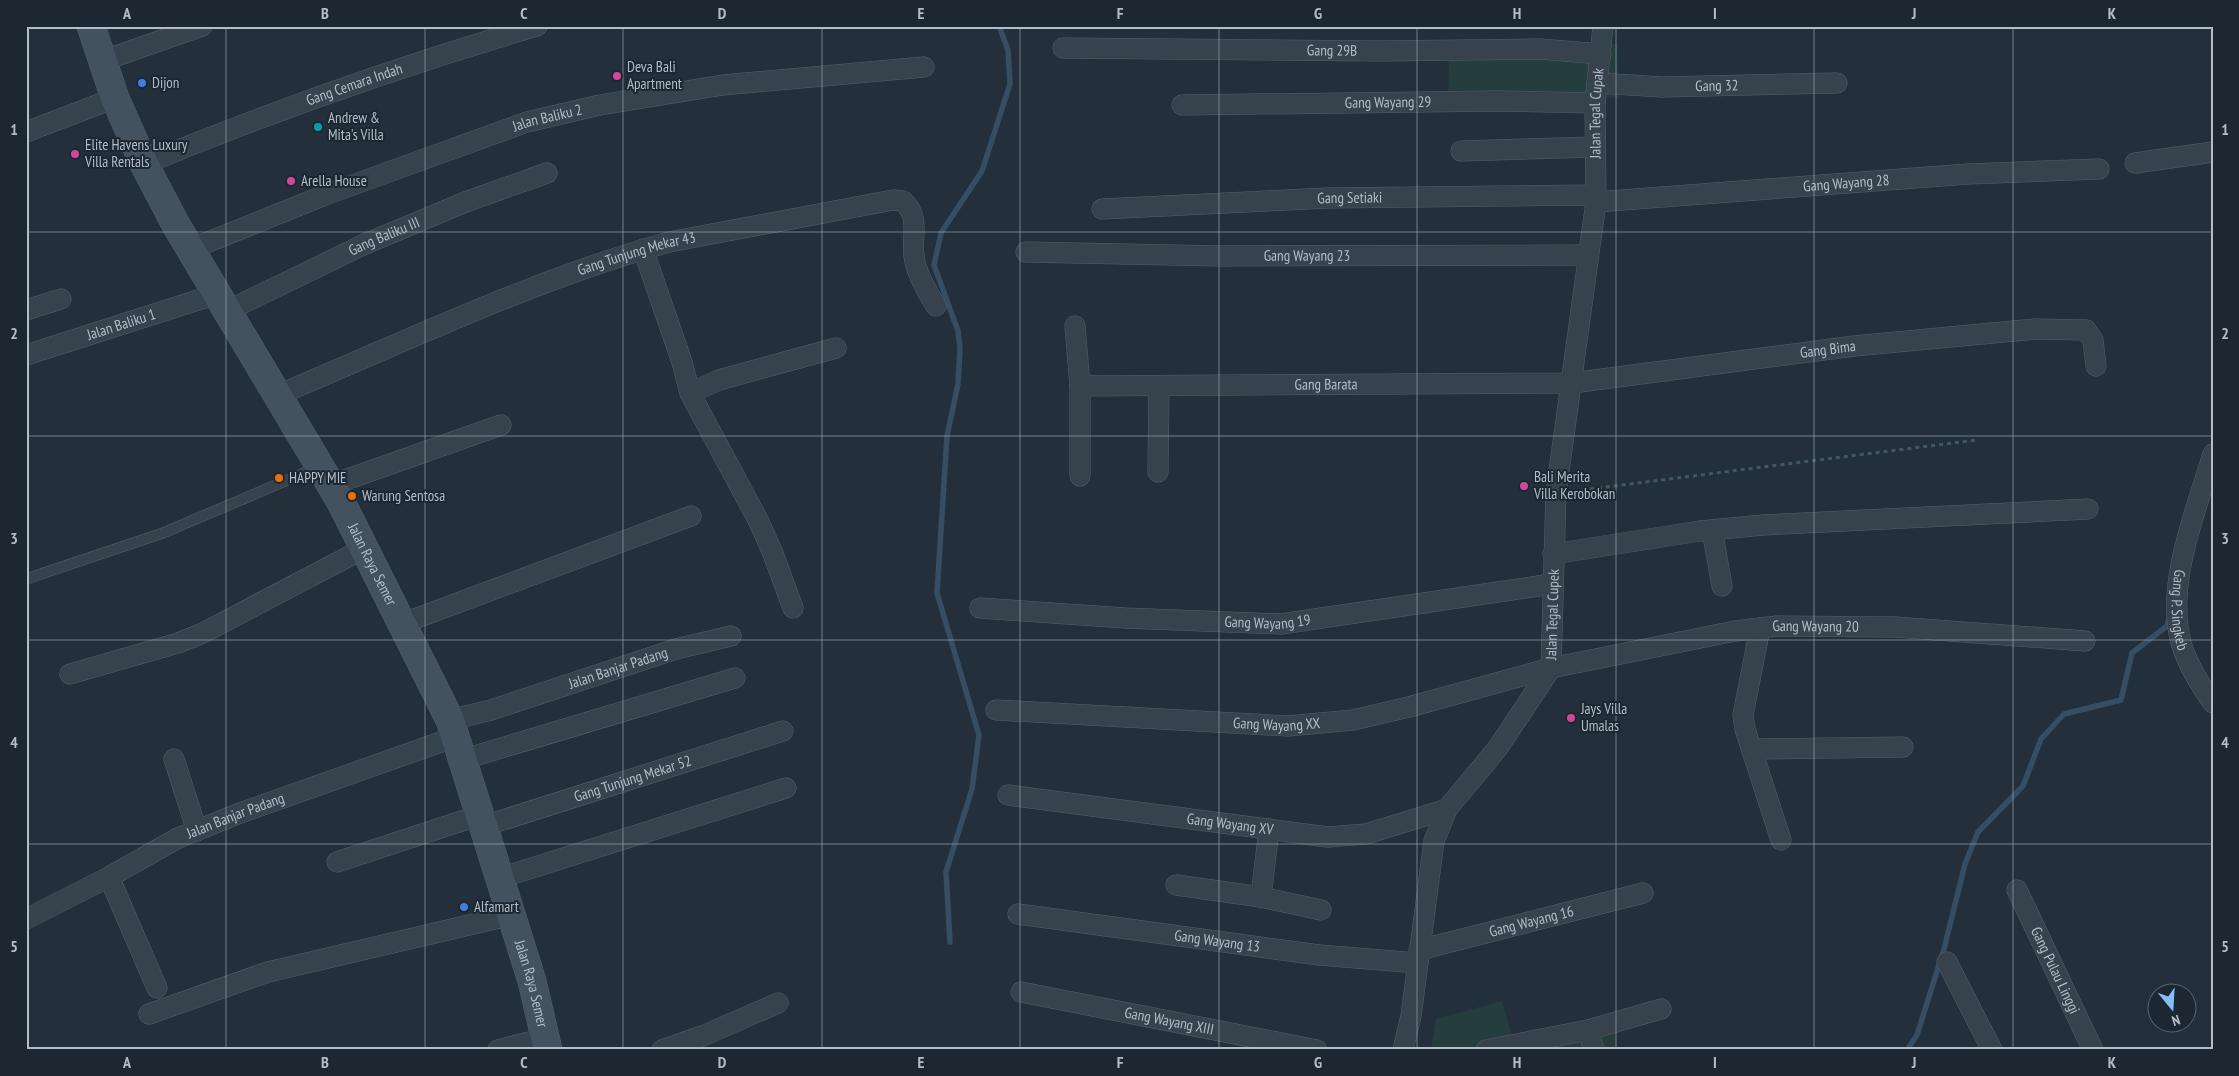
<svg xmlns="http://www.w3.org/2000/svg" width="2239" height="1076" font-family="'PT Sans Narrow',sans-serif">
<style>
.green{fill:#253d3d}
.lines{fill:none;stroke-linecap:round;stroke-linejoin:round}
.stream{stroke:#364e63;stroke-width:5.5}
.lane-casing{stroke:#55606a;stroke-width:11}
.street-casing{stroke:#55606a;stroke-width:21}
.secondary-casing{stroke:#55606a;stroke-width:29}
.path{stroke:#425959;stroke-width:3;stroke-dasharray:4 4;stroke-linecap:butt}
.lane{stroke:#36424c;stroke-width:10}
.street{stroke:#36424c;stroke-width:20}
.secondary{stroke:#44515f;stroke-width:28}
.grid{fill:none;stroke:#b2bdc8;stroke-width:1;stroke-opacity:0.55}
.hotel-dot{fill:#d1479c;stroke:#1c2731;stroke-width:2}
.shop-dot{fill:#3f7fe0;stroke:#1c2731;stroke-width:2}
.culture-dot{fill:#0f9aa8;stroke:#1c2731;stroke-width:2}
.food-dot{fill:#e8710a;stroke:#1c2731;stroke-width:2}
.labels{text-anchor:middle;stroke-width:4;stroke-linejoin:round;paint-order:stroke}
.street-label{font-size:15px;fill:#b2bdc8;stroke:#1c2731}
.poi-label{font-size:15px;fill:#b2bdc8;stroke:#1c2731;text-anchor:start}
.neatline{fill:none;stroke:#b2bdc8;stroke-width:2}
.grid-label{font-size:16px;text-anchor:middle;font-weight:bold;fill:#b2bdc8}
</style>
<rect width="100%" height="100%" fill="#23303c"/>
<g class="green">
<path d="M1449,43L1617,44L1619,98L1448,103Z"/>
<path d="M1502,1001L1516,1050H1431L1436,1019Z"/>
<path d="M1616,1027L1617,1050H1525Z"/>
</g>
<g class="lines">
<g class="stream">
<path d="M950,942L946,872L972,789L979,735L937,593L947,436L958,384L960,348L958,331L934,265L941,233L982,171L1010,84L1008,50L999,26"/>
<path d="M1907,1050L1917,1035L1944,949L1965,864L1978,832L2023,786L2041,739L2064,714L2121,700L2132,653L2167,626L2169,618"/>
</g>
<g class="lane-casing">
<path id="lane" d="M26,579L163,533L318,467"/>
</g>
<g class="street-casing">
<g id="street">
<path id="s1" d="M1063,48L1379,51L1540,49L1601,54"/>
<path d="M102,61L202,26"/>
<path id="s2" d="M1597,83L1662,87L1837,83"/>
<path id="s3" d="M1182,105L1497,101L1595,103"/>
<path d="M26,132L115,98"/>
<path d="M1461,151L1595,147"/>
<path d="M2135,163L2213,152"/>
<path id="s4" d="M144,164C273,111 403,65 537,26"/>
<path id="s5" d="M1596,202L1968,174L2099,169"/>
<path id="s6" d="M1102,209L1328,198L1596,195"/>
<path id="s7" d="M191,249L325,195L527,122L600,105L723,85L924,67"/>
<path d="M643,249L682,362L690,393L758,520L772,551L793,608"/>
<path id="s8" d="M1026,252L1220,256L1588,255"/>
<path d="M26,310L61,299"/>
<path id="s9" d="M227,311L365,244L468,201L547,173"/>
<path d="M1075,326L1080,386V476"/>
<path id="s10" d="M26,355L217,294"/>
<path id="s11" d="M1080,386L1572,383L1854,346L2035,329L2086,330L2093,340L2096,366"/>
<path d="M690,393L719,380L836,348"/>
<path id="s12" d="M278,395C407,341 535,279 669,242L893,200L903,201C921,218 911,235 914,256C916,273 927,292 936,306"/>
<path id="s13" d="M2213,454C2196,511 2164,586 2182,646C2188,666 2201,686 2213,703"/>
<path d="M1158,472L1159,386"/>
<path d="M331,485L501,425"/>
<path d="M1712,530L1722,586"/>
<path d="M1553,554L1700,531L1763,525L2088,509"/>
<path id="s14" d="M980,608L1125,618L1281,624L1552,584"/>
<path d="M401,624L691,516"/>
<path d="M1760,628L1743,715L1745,729L1781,840"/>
<path d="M70,674L178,643L203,633L363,549"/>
<path id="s15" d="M996,710L1288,726L1353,720L1409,707L1551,668L1735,631L1777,626L1895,627L2085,641"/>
<path id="s16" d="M450,720L491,710L676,649L731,636"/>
<path d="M1752,749L1903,747"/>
<path d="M174,759L197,831"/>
<path d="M461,760L735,678"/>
<path id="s17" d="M1008,795L1328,837L1366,834L1447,809"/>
<path id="s18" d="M484,826L783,731"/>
<path d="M337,862L480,815"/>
<path d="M109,877L157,988"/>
<path d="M500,878L786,788"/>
<path d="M1176,885L1261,897L1321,910"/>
<path id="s19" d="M2017,890L2093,1050"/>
<path d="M1261,897L1269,829"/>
<path id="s20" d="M1018,914L1319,955L1418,963"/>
<path id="s21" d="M26,919L109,877L178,838L240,813L455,737"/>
<path id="s22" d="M1419,950L1643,893"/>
<path d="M1947,962L1992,1050"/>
<path id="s23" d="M1021,992L1317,1050"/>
<path d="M149,1014L268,972L512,915"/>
<path d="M1588,1030L1594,1050"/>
<path d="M498,1050L545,1038"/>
<path d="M662,1050L705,1035L778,1003"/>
<path id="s24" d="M1403,1050L1411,1016L1434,841L1447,809L1497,749L1551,668L1556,493L1596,202L1595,103L1603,26"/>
<path d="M1486,1050L1588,1030L1661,1009"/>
</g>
</g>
<g class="secondary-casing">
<g id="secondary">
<path id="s25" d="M91,26L115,98L144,164L176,225L341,502L450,720L532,981L548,1050"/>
</g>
</g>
<path class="path" d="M1574,491L1976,440"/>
<use href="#lane" class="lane"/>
<use href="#street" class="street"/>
<use href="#secondary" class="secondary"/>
</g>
<path class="grid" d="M226,26V1050M425,26V1050M623,26V1050M822,26V1050M1020,26V1050M1219,26V1050M1417,26V1050M1616,26V1050M1814,26V1050M2013,26V1050M26,232H2213M26,436H2213M26,640H2213M26,844H2213"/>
<g class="hotel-dot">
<circle cx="617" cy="76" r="5"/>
<circle cx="75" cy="154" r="5"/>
<circle cx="291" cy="181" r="5"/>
<circle cx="1524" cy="486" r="5"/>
<circle cx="1571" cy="718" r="5"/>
</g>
<g class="shop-dot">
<circle cx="142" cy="83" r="5"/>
<circle cx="464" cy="907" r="5"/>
</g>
<circle class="culture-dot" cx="318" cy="127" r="5"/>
<g class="food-dot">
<circle cx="279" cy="478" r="5"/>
<circle cx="352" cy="496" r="5"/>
</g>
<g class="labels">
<g class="street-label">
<text dy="5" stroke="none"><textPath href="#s1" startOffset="269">Gang 29B</textPath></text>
<text dy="5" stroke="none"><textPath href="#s4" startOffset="225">Gang Cemara Indah</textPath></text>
<text dy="5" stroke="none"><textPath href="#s2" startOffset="120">Gang 32</textPath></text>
<text dy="5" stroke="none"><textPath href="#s3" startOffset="206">Gang Wayang 29</textPath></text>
<text dy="5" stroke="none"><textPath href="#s24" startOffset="979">Jalan Tegal Cupak</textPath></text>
<text dy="5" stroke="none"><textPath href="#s7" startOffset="380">Jalan Baliku 2</textPath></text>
<text dy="5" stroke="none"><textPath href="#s5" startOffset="251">Gang Wayang 28</textPath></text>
<text dy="5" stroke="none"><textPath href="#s6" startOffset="248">Gang Setiaki</textPath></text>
<text dy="5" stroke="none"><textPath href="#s9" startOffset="174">Gang Baliku III</textPath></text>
<text dy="5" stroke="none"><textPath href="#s12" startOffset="386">Gang Tunjung Mekar 43</textPath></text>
<text dy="5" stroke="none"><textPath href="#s8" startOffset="281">Gang Wayang 23</textPath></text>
<text dy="5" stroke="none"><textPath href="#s10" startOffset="100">Jalan Baliku 1</textPath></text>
<text dy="5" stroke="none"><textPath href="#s11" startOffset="750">Gang Bima</textPath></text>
<text dy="5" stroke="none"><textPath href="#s11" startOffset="246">Gang Barata</textPath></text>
<text dy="5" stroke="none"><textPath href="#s25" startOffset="609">Jalan Raya Semer</textPath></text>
<text dy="5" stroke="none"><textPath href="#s13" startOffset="161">Gang P. Singkeb</textPath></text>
<text dy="5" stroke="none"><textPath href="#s24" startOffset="475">Jalan Tegal Cupek</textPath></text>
<text dy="5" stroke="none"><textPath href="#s14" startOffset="288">Gang Wayang 19</textPath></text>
<text dy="5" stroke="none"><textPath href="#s15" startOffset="831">Gang Wayang 20</textPath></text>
<text dy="5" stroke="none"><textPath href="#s16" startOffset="176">Jalan Banjar Padang</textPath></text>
<text dy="5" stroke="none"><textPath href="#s15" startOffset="281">Gang Wayang XX</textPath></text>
<text dy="5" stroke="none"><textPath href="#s18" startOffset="156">Gang Tunjung Mekar 52</textPath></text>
<text dy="5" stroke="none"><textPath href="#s21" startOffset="234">Jalan Banjar Padang</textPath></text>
<text dy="5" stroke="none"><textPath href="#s17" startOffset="224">Gang Wayang XV</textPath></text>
<text dy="5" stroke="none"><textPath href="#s22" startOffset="116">Gang Wayang 16</textPath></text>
<text dy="5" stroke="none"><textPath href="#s20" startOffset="201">Gang Wayang 13</textPath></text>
<text dy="5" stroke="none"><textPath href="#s19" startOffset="89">Gang Pulau Linggi</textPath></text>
<text dy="5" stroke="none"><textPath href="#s25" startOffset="1059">Jalan Raya Semer</textPath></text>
<text dy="5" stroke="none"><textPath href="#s23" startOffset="151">Gang Wayang XIII</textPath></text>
</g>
<g class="poi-label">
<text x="627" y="72">Deva Bali<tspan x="627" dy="17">Apartment</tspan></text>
<text x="152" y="88">Dijon</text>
<text x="328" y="123">Andrew &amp;<tspan x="328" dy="17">Mita's Villa</tspan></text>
<text x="85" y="150">Elite Havens Luxury<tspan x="85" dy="17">Villa Rentals</tspan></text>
<text x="301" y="186">Arella House</text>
<text x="1534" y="482">Bali Merita<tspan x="1534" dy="17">Villa Kerobokan</tspan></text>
<text x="289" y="483">HAPPY MIE</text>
<text x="362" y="501">Warung Sentosa</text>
<text x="1581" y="714">Jays Villa<tspan x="1581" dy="17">Umalas</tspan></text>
<text x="474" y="912">Alfamart</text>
</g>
</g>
<rect width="2239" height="1076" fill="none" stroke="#1c2731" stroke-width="55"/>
<g transform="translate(2172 1008) rotate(162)"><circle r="24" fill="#1c2731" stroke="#58636d"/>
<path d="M0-4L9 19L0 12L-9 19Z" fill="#86bff8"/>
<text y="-8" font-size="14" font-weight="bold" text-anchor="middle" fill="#b2bdc8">N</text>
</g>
<rect x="28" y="28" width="2184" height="1020" class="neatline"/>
<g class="grid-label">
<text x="127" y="19">A</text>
<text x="325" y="19">B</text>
<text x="524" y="19">C</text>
<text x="722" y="19">D</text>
<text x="921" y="19">E</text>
<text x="1120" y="19">F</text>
<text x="1318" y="19">G</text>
<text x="1517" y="19">H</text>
<text x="1715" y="19">I</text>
<text x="1914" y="19">J</text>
<text x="2112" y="19">K</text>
<text x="14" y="135">1</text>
<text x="2225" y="135">1</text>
<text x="14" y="339">2</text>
<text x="2225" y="339">2</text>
<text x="14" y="544">3</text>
<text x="2225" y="544">3</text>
<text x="14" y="748">4</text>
<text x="2225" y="748">4</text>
<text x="14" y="952">5</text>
<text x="2225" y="952">5</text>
<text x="127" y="1068">A</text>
<text x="325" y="1068">B</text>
<text x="524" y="1068">C</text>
<text x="722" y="1068">D</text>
<text x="921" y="1068">E</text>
<text x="1120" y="1068">F</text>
<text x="1318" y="1068">G</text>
<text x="1517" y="1068">H</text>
<text x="1715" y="1068">I</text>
<text x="1914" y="1068">J</text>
<text x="2112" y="1068">K</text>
</g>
</svg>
